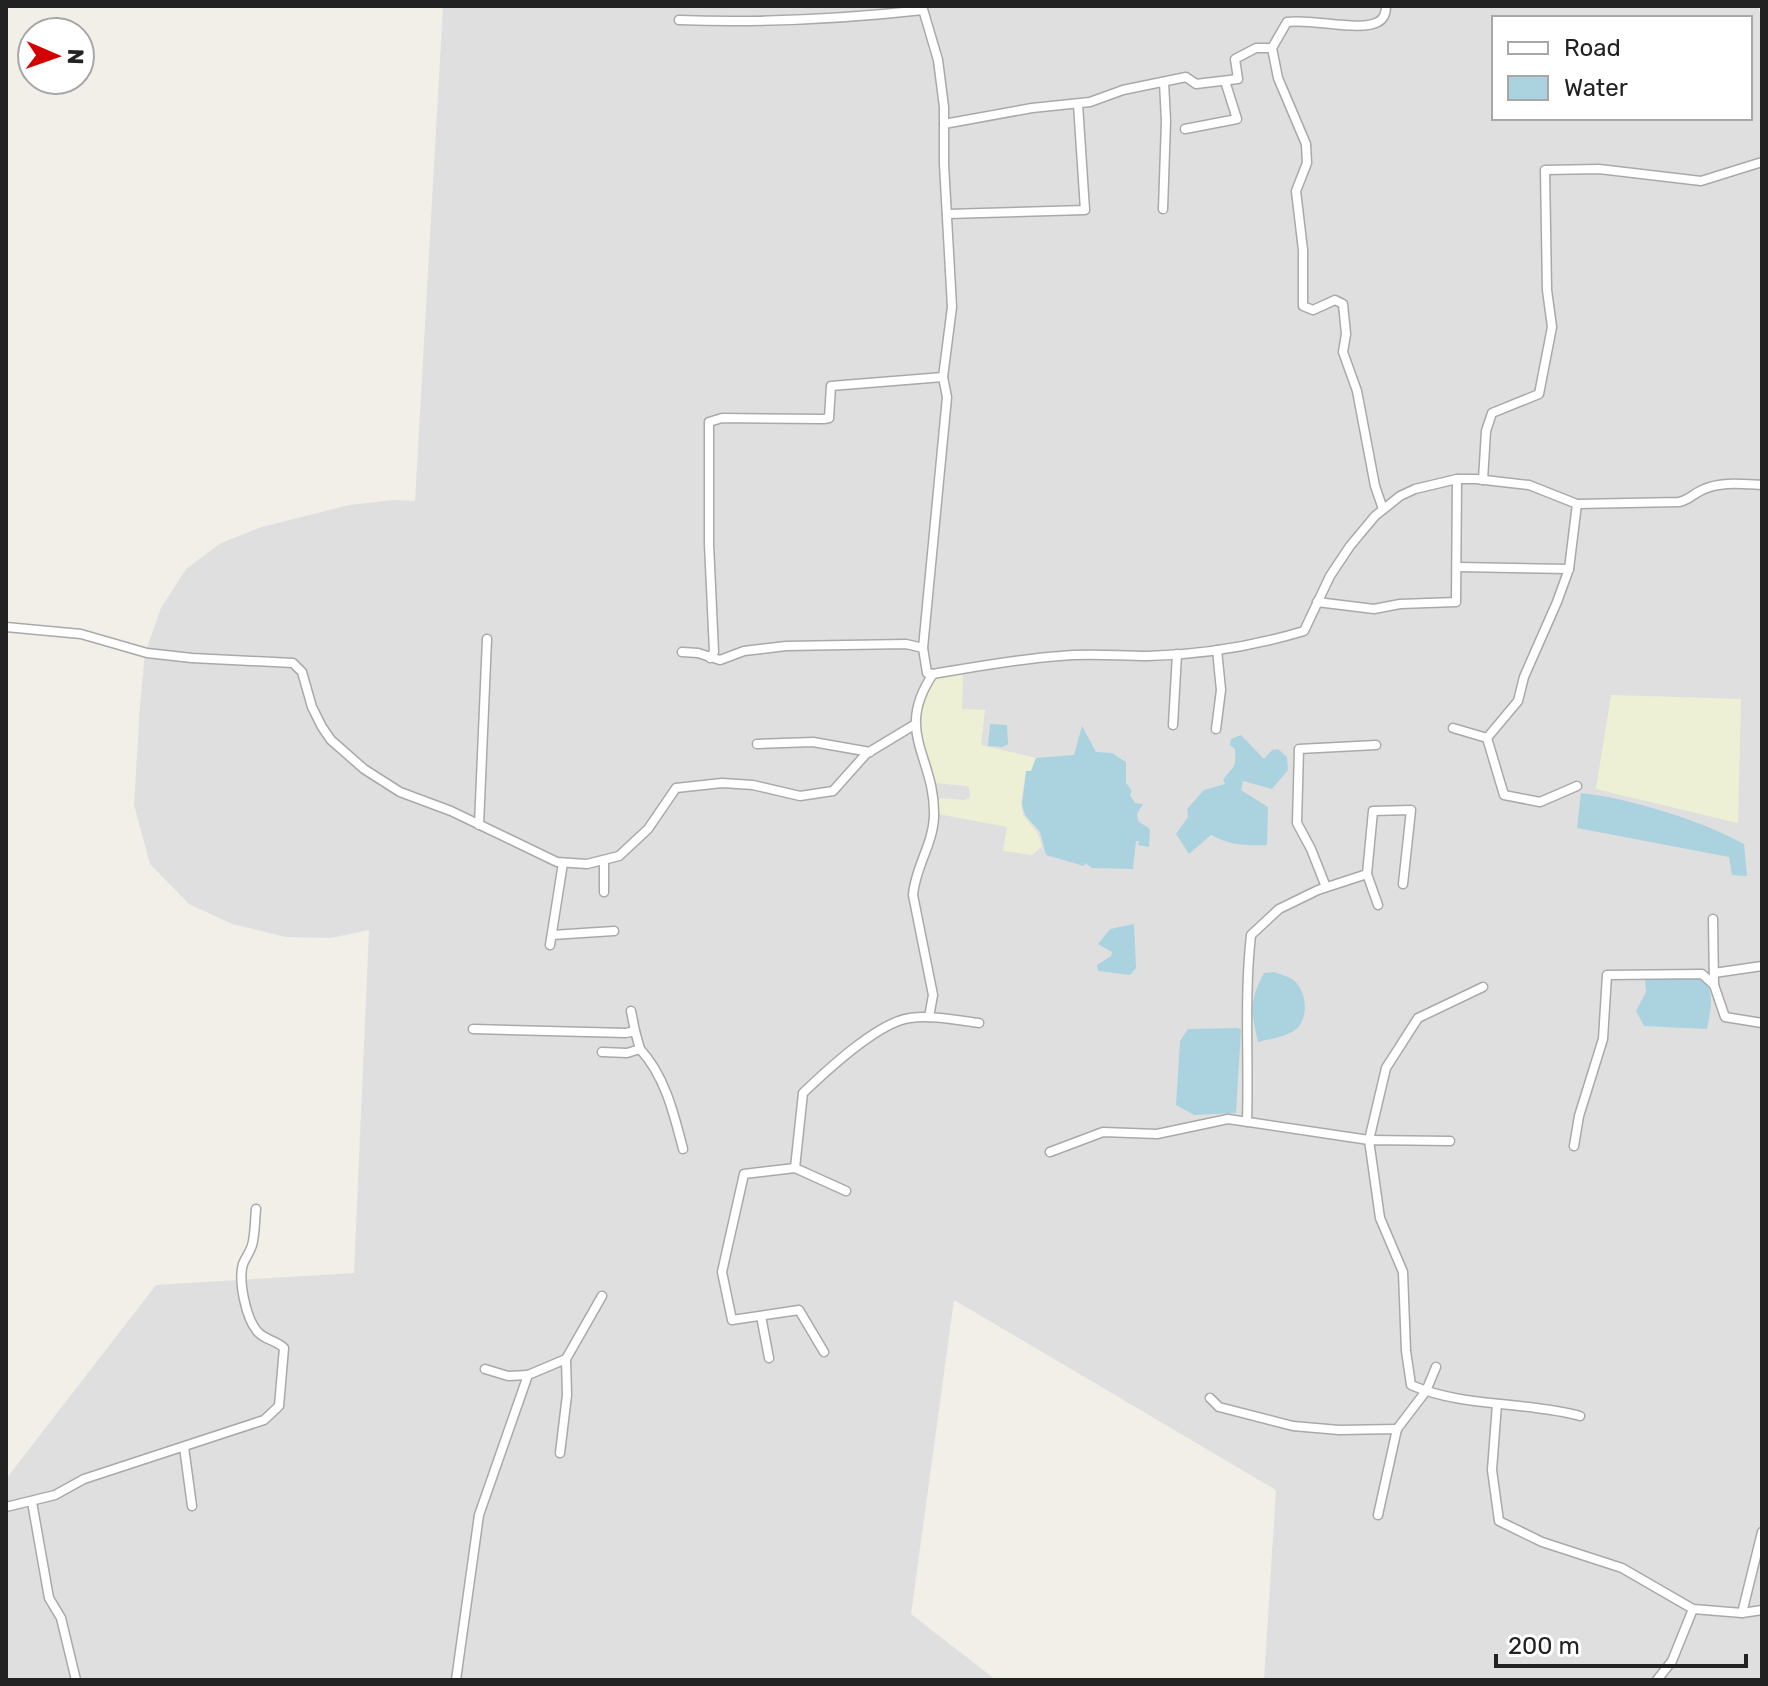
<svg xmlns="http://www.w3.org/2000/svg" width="1768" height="1686" font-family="Rubik,sans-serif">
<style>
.residential{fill:#e0dfdf;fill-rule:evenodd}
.farmland{fill:#eef0d5}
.water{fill:#aad3df}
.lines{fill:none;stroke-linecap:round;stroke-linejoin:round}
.minor-casing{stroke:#a9a9a9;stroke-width:11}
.minor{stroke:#fff;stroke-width:8}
</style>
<rect width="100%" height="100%" fill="#f2efe9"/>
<path class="residential" d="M443,6H1758L1762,22V1680H1264L1276,1490L954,1300L911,1614L996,1680H6V1479L156,1285L354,1273L369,930L331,938L286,937L232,924L189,904L150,864L134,805L140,705L145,653L161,608L186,569L221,543L262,527L349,505L394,500L415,501ZM1494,18H1750V118H1494Z"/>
<g class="farmland">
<path d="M963,672L962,709L985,710L981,745L1036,758L1031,771L1026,772L1021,802L1023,815L1038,834L1042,846L1032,855L1003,851L1007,827L938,814L937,798L964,800L970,798V793L968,786L934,783L917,726L926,690L935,678Z"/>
<path d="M1611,695L1741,699L1738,823L1596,789Z"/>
</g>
<g class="water">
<path d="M990,724L1007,725L1008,744L1002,747L988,746Z"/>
<path d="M1082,726L1096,752L1112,753L1126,762V783L1132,791L1130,795L1135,803L1143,804L1137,814L1138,821L1150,829L1149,847L1138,845L1139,841H1136L1133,869L1092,868L1085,863L1084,866L1046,855L1040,832L1025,815L1022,805L1026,771H1031L1036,758L1074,755Z"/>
<path d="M1241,735L1264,759L1272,750L1278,749L1287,757L1288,770L1272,789L1243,781L1241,790L1268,807L1267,845C1246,846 1229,845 1211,835L1189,854L1176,834L1188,817L1187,809L1204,790L1225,784L1223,780C1234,764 1236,771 1235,749L1230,745L1231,739Z"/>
<path d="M1581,793C1629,798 1703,821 1744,844L1747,876L1732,875L1729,857L1577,828Z"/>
<path d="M1134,924L1136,968L1130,975L1098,971L1097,965L1111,956L1112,952L1098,944L1110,929Z"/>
<path d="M1274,972C1280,974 1287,976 1292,979C1307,989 1310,1019 1295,1030C1285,1037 1270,1039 1258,1042C1251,1011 1249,1001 1264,973Z"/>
<path d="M1700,978C1717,990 1710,1011 1707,1029L1644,1026L1636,1011L1646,992L1645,979Z"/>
<path d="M1238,1028L1241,1030L1236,1113L1194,1115L1176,1105L1180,1041L1188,1029Z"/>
</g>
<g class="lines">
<g class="minor-casing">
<g id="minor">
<path d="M922,6L938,60L944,107V164L952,307L943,377L947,397L923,648L927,673L933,674"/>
<path d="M679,20C761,23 842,19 923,10"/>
<path d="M1272,48L1278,78L1306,144L1307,163L1296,191L1303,250V306L1313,310L1335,300L1343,304L1346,334L1343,352L1357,391L1375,486L1383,509"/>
<path d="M944,124L1032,108L1090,102L1123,90L1186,77L1196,84L1238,79L1235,59L1256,48H1272L1287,22C1310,18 1361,32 1378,22C1384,19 1386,13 1386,6"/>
<path d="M1185,129L1237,119L1225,81"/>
<path d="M1163,209L1166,121L1164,82"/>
<path d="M947,214L1085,210L1078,104"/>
<path d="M1483,480L1486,431L1492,413L1539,394L1552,327L1547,290L1545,170L1599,169L1701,181L1762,162"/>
<path d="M1458,567L1569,569"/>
<path d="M1317,602L1374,609L1400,604L1456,602L1457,479"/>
<path d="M6,627L81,634L147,653L192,658L293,663L302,672L312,707L322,727L331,740L364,769L400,792L451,811L557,862L587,864L619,856L648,829L676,788L722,783L753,785L800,796L833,791L866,754L914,725"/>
<path d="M682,652L698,653L720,660L744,651L786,646L906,644L923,648"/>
<path d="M710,658L714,652L709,544V422L722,418L824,419L829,418L831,386L943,377"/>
<path d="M1173,725L1177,654"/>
<path d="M1453,728L1487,738"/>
<path d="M1216,729L1221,690L1217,650"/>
<path d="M757,744L813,742L870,752"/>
<path d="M1577,786L1540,802L1504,795L1487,738L1518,701L1524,677L1557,602L1569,569L1577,504"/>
<path d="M479,825L487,639"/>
<path d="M604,860V892"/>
<path d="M1367,874L1373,811L1411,810L1403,884"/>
<path d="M1326,887L1311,849L1297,823L1299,749L1376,745"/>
<path d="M1713,919L1714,985L1725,1017L1762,1023"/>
<path d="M552,935L614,931"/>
<path d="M550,945L563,863"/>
<path d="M1714,973L1762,966"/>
<path d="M631,1011L635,1031"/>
<path d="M929,1017L933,995L913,895C915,868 933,844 934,817C936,757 893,733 933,674C975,667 1017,659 1060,656C1089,653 1118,656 1147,656C1200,655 1254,646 1304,631L1330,576L1350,546L1375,516L1400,496L1415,489L1457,479H1476L1529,485L1577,504L1679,502C1689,500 1693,494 1702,490C1720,481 1743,484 1762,485"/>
<path d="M473,1029L626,1033L635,1031L640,1049L627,1053L602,1052"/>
<path d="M640,1049C665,1076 674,1114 683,1149"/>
<path d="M1247,1122C1249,1060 1244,997 1251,935L1279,909L1318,890L1367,874L1378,905"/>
<path d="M1450,1141L1369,1140L1380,1218L1403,1272L1406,1351L1411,1385C1464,1408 1525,1401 1580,1416"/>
<path d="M1574,1146L1579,1116L1603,1039L1607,975L1702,974L1714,985"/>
<path d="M1050,1152L1103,1132L1157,1134L1228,1119L1369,1140L1386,1068L1418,1018L1483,987"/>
<path d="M795,1168L744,1174L722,1272L732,1320L799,1310L824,1352"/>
<path d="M846,1191L795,1168L803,1093C826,1071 878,1022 910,1018C932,1015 956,1020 979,1023"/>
<path d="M761,1316L769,1358"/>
<path d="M485,1369L508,1376L528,1375"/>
<path d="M1210,1398L1219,1407L1293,1426L1339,1430L1397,1429L1378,1515"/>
<path d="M1497,1404L1492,1470L1499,1521L1542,1542L1622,1568L1693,1609L1742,1613L1762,1610"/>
<path d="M1397,1429L1426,1391L1436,1367"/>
<path d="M184,1447L192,1506"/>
<path d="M560,1453L567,1395L566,1359"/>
<path d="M32,1502L49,1598L61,1618L76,1680"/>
<path d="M6,1507L55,1495L84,1479L264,1420L279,1406L284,1348C276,1340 264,1340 257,1331C246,1318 238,1281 243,1264C246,1256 252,1250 253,1241C255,1231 255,1219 256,1209"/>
<path d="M1742,1613L1762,1532"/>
<path d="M456,1680L479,1515L528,1375L566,1359L602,1296"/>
<path d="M1657,1680L1672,1661L1693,1609"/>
</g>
</g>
<use href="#minor" class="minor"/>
</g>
<rect width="1768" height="1686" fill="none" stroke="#222222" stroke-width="16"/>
<rect x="1492" y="16" width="260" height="104" fill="#ffffff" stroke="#a7a7a7" stroke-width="2"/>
<rect x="1508" y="42" width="40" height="12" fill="#ffffff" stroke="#a7a7a7" stroke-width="2"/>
<text x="1564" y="56" font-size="24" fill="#222222">Road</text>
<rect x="1508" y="76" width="40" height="24" fill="#aad3df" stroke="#a7a7a7" stroke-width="2"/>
<text x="1564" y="96" font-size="24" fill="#222222">Water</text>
<g transform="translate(56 56) rotate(92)"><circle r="38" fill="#ffffff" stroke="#a7a7a7" stroke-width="2"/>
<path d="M0-6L14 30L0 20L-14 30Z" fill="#d40000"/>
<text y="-12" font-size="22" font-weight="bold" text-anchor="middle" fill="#222222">N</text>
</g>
<path d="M1496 1654v12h250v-12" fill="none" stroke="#222222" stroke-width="4"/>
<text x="1508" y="1654" font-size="24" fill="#222222" stroke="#ffffff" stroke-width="6" paint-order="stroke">200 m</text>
</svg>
